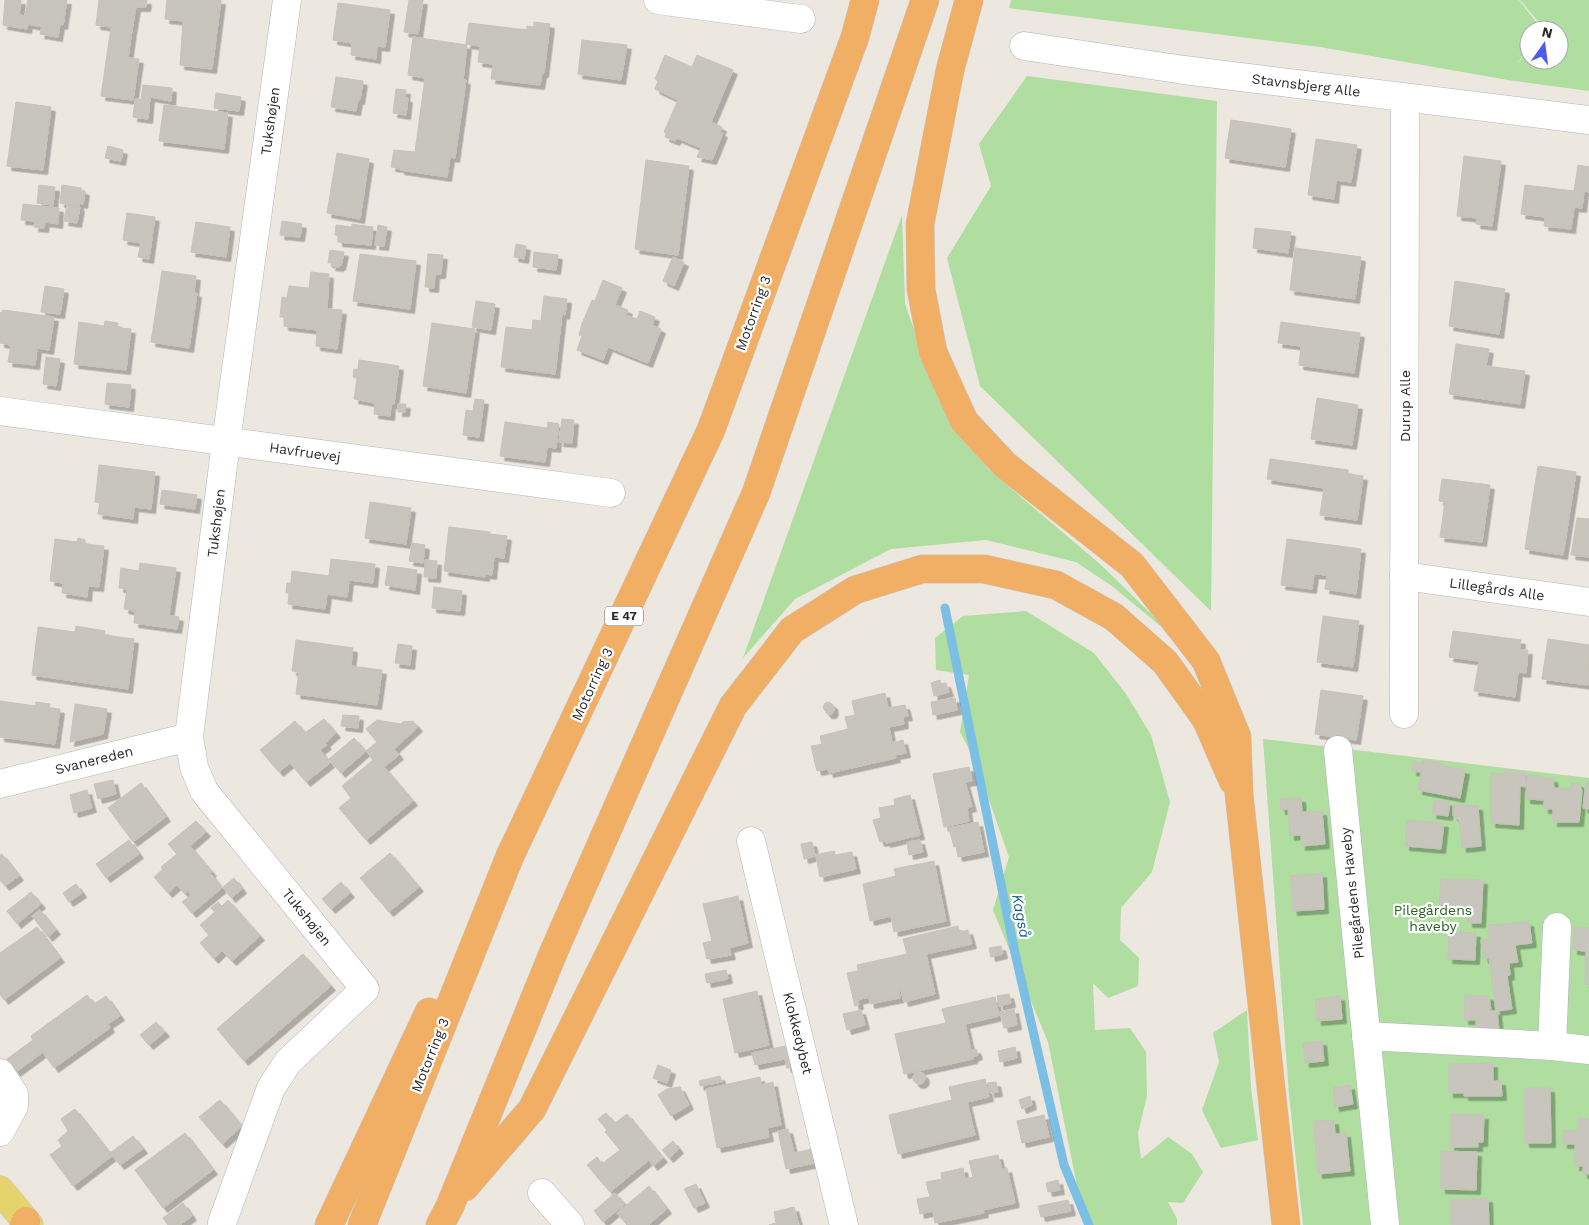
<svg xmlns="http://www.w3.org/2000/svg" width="1589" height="1225" font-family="'Work Sans',sans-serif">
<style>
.green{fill:#afdea0}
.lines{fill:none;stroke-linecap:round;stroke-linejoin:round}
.stream{stroke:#7bbfe5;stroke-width:9}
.building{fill:#c8c5bd;stroke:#c7c3b8;filter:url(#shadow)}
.minor-casing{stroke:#b2b4bd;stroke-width:29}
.major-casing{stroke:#c8c8c8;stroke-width:29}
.highway-casing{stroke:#c8c8c8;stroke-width:29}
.minor{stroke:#fff;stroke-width:28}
.major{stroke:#e5d46b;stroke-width:28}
.highway{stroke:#f1ae65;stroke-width:28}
.labels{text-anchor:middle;stroke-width:4.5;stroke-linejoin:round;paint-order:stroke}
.shield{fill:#fff;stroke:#6b6b6b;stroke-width:1}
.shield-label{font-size:12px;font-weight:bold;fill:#2b2b2b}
.street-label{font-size:14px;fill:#2b2b2b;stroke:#fff}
.park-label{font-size:14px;fill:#286321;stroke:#fff}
.water-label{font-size:15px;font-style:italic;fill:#195d92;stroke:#fff}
</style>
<defs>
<filter id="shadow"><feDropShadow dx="4.5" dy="4.5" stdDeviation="0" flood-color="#0004"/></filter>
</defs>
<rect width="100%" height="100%" fill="#ece7df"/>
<g class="green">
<path d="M1011,0H1519L1539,26L1537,30H1529V43L1517,65L1529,47V60H1559V30H1539L1542,26L1520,0H1589V91L1508,80L1320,47L1009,8Z"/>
<path d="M1027,76L1217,101L1211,611L980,386L947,258L991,186L979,144Z"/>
<path d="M902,215L905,304L937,395L988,469L1100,564L1180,642L1112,586L1076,562L986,540L891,549L795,599L743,658Z"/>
<path d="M1026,611L1094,653L1126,694L1151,735L1170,802L1152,872L1121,908L1120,940L1139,958L1138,986L1108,998L1093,983L1095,1030L1130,1028L1146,1052L1147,1096L1138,1133L1141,1159L1168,1137L1192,1154L1203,1172L1183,1203L1168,1202L1177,1219V1225H1085L1048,1042L993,910L1009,857L975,760L960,732L969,675L936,670L935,638L963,616Z"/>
<path d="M1263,739L1589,778V1225H1303L1289,1095Z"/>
<path d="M1247,1010L1251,1088L1258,1140L1221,1148L1202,1110L1219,1062L1213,1033Z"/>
</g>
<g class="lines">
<path class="stream" d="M945,608L1015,953L1064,1165L1089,1225"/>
</g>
<g class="building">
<path d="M5,0H21L19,15L25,16L28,0H67L63,25L60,24L58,37L40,34L42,27L28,24L27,29L3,25Z"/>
<path d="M99,0H147L146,7H136L132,30L128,58L139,59L133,100L101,96L111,27L96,25Z"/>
<path d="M167,0H221L212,69L180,65L183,21L165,19Z"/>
<path d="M409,0H423L418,34L404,32Z"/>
<path d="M338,3L390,10L385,47L377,46L376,59L351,55L352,43L333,40Z"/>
<path d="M534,22L550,24L544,73H542L540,85L491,79L493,64L478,62L480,46L466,44L469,23L527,30V26L534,27Z"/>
<path d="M413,37L467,45L463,80H466L455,158L450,157L447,177L400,170V168L391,167L394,150L415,152L425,78L408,75Z"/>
<path d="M582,40L627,45L621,80L578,74Z"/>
<path d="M665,55L692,67L697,55L733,70L711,122L722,127L720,132L723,133L712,160L697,157L701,148L677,138L675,141L665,137L666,133L664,132L678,100L655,89L658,81L655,79Z"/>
<path d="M336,77L363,81L360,100H358L356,111L331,107Z"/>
<path d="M143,85L172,88L171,101L150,97L148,119L133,117L135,99L141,100Z"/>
<path d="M396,89L406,90L405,98H408L406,115L393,113Z"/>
<path d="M216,93L241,97L239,111L214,108Z"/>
<path d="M16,102L51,107L43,170L7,166Z"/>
<path d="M164,105L228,113L224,149L159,141Z"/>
<path d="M1231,120L1291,129L1285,167L1225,158Z"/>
<path d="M1316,139L1357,145L1351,182L1336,180L1334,199L1308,195Z"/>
<path d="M108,146L123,150L121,161L105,158Z"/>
<path d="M337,153L369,159L360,219L327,213Z"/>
<path d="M1464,156L1501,161L1492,226L1476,224L1477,218L1457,216Z"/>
<path d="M646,160L689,166L678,255L635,249Z"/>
<path d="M1578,165L1589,167V192L1584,191L1582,208L1574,207L1571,229L1544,226L1545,217L1521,214L1525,185L1574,191Z"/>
<path d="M39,185L55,187L53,205L37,203Z"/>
<path d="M62,185L81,188V190L85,191L83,204L79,203V206L60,203Z"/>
<path d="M23,204L59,208L58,224L45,222L44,228L34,227L35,221L21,220Z"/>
<path d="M67,205L80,207L77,223L64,221Z"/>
<path d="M127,213L155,217L149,259L138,257L141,243L123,240Z"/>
<path d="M282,221L302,224L300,237L280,235Z"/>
<path d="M196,222L230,227L226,257L191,252Z"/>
<path d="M352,224L373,227L371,245L338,242V236L335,235L336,225L352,227Z"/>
<path d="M378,225L387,227L384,246L375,245Z"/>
<path d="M1255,228L1291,232L1288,253L1253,248Z"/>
<path d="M516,244L526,246L524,259L514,257Z"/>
<path d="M1295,248L1361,257L1355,299L1290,290Z"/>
<path d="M330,250L344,252L341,266L340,265L339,267L331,266L332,263H328Z"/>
<path d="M534,252L558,255L556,270L533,267Z"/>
<path d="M360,254L416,261L410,309L353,301Z"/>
<path d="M428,254L443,255L441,274H435L434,288L425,287Z"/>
<path d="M673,257L684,262L674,286L663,281Z"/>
<path d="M162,271L196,276L194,292L197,293L189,348L151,342Z"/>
<path d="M311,272L329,274L327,309L342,310L337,349L316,346L317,330L284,326V317H280L282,297L287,298L289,286L309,288Z"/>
<path d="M603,280L622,288L615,305L628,310L626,315L637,319L640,311L655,317L652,325L661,329L648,363L608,347L603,360L577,350L582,336L579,335L582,324L592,300L595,301Z"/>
<path d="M1455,281L1505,289L1499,334L1449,326Z"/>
<path d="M45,286L64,289L60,314L41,312Z"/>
<path d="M544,296L567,299L565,315L562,314L555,374L501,367L506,327L532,330L533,320L541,321Z"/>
<path d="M476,301L495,304L491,330L472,327Z"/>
<path d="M3,310L54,317L49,350L37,348L35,365L8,362L11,345L0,343V312L2,313Z"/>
<path d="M105,321L118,323L117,328L131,329L126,370L74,364L79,322L104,326Z"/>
<path d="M1281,322L1360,333L1354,373L1299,365L1301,346L1278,343Z"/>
<path d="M432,323L475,329L466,393L423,386Z"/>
<path d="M1456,344L1489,349L1486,366L1525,371L1520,404L1449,394Z"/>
<path d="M46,357L60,359L56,386L43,384Z"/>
<path d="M359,360L399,366L394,404H391L390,416L374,414L375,403L354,399L357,378L353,377L354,369L358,370Z"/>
<path d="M107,383L131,385L129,407L105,404Z"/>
<path d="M1317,398L1358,405L1352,445L1311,439Z"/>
<path d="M475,399L484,400L479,437L463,435L466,410L473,411Z"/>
<path d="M398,404H406L405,412H398Z"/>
<path d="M562,419L574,420L572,443L559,442Z"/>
<path d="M505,422L547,428L548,422L559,424L556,448L547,447L545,462L500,456Z"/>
<path d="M1270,459L1348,470V474L1363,476L1357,520L1320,515L1324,488L1267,479Z"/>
<path d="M99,465L155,472L151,509L134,507L133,519L98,514L100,503L95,502Z"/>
<path d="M1538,466L1576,472L1563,555L1525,549Z"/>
<path d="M1442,479L1490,485L1482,542L1440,537L1445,502L1439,501Z"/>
<path d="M162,490L197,495L195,509L160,504Z"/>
<path d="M370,502L411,508L406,544L365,538Z"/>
<path d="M1577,518L1589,519V557L1571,555Z"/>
<path d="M449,527L490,532V534L507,536L504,558L494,557L492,575L485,574V577L444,571Z"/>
<path d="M78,538L85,540V544L104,546L99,587L88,586L87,597L62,593L63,583L50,581L55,539L77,542Z"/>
<path d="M1287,539L1361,549L1356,594L1325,589L1327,575L1314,574L1312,589L1281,585Z"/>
<path d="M412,543L425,545L423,563L409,561Z"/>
<path d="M331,559L375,564L373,583L349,580L347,597L327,594L325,609L288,604L289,593H286L287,583H291L292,571L329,576Z"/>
<path d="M425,560L437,561L436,578L424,577Z"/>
<path d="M140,563L176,568L169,615L179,617L177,629L134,623L135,611L124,609L127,589L119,588L121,568L139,571Z"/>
<path d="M388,566L417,570L415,590L385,585Z"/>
<path d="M434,587L462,591L460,611L432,608Z"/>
<path d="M1323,616L1359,621L1353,667L1317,662Z"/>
<path d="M76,626L105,631L104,635L134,639L128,689L32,675L38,627L75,632Z"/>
<path d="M1453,631L1521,640L1520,650H1528L1526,673L1518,672L1515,697L1474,691L1479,661L1449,657Z"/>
<path d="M1548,639L1589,645L1588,685L1542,679Z"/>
<path d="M296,640L353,648L351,666L382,670L377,705L296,694L299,672L292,671Z"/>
<path d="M398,644L412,646L410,665L395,663Z"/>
<path d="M940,680L941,684L946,683L949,692L934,696L931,683Z"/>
<path d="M1321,690L1363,696L1356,740L1315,734Z"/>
<path d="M885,693L888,708L905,705L908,716L903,717L904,724L889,727L892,743L903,740L906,753L895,755L896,758L829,773L828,769L817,771L811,746L822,744L820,736L848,729L845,717L855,715L852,701Z"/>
<path d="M955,698L957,710L933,715L931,702Z"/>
<path d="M0,701L36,706V702L50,704L49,708L60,709L55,744L0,737Z"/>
<path d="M829,702L833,705L834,710L832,714H827L823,708L825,703Z"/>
<path d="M75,704L107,709L103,734L70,742Z"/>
<path d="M343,715L359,716L358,728L341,726Z"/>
<path d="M324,719L336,733L325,743L327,745L320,750L330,763L306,782L290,763L279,772L260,750L295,721L305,733Z"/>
<path d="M377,720L401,724L403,722L413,721L418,727L394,749L399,755L384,767L413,801L366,840L339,808L351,798L342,786L373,760L366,751L377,742L366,729Z"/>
<path d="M354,738L366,751L341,773L329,759Z"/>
<path d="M1423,760L1443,763V766L1465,770L1460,798L1418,790L1421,772L1412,771L1413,761L1422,763Z"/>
<path d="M969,767L972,781L965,782L972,807L967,808L969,821L944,827L933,774Z"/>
<path d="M1505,770L1525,772L1526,787L1520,786L1519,825L1491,823V773L1505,774Z"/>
<path d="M1527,775L1542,776V779L1553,778L1554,788H1571L1572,783H1579L1582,791L1579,822H1553V809H1544V800L1526,799Z"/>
<path d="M113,780L116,794L98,799L94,784Z"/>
<path d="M1586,782L1589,783V809L1583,808Z"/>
<path d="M141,783L166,817L133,842L108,808Z"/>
<path d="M87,790L92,808L74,813L70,795Z"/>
<path d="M910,795L920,835L886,843V841L880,842L873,820L881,818L879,808L895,805L894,799Z"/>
<path d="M1301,798L1302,812L1322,811L1325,844L1301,846V835L1290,836L1288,809L1281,810L1280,799Z"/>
<path d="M1434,800L1450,802L1448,816L1432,814Z"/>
<path d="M1453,804L1478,806L1481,846L1462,848L1459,820L1453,816Z"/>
<path d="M1407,820L1444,823L1441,849L1405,846Z"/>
<path d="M196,821L206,832L190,846L212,872L210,873L222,888L192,913L182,902L191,895L188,891L185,894L177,885L168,893L154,877L163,869L161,867L177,854L168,844Z"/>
<path d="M978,822L984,852L958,857L956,846L954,847L949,828Z"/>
<path d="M129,840L139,854L106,878L96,864Z"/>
<path d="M920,840L923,852L909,855L907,842Z"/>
<path d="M812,842L815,855L834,851L835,855L852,852L856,869L820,877L816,856L804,859L801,844Z"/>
<path d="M390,853L419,887L389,912L360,878Z"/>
<path d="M2,854L19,876L5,886L0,880V855Z"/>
<path d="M934,861L946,921L894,932L891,916L870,921L863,884L896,876L894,869Z"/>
<path d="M1322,873L1324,909L1293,911L1290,876Z"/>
<path d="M234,878L242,889L231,898L223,887Z"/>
<path d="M1441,879L1483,880L1481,923H1468V908L1439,907Z"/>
<path d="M341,882L350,893L331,909L322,899Z"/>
<path d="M76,884L82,893L69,902L63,893Z"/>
<path d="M31,892L41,904L17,924L7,911Z"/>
<path d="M738,896L748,943L729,948L731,955L707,959L703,943L712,941L703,904Z"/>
<path d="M228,900L260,936L232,961L222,951L214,959L200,943L209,935L200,925L215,912L211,908L218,902L222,906Z"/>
<path d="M40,910L56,930L48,937L32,916Z"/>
<path d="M1529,922L1532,943L1515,945L1518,962L1509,963L1510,975L1507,976L1512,1009L1497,1011L1499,1030H1476V1020H1464L1465,995L1489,996L1491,1011H1496L1489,958L1484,959L1481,940L1490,939L1488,925Z"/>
<path d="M958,926L960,932L968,930L972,944L926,954L935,994L904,1002L901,990H899L900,998L870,1004L869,997L858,1000L859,1005L855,1006L847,973L858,971L857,965L907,954L903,939Z"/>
<path d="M37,927L60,958L4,1000L0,994V953Z"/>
<path d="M1574,927L1589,928V985L1585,984L1586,951L1573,950Z"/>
<path d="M1449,932L1476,933L1475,960L1448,959Z"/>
<path d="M1001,946L1003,954L991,957L989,948Z"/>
<path d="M303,954L331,986L244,1061L217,1029Z"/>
<path d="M726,970L728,979L707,983L705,974Z"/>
<path d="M757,991L769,1045L735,1053L723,999Z"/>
<path d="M1009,994L1011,1003L999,1006L997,996Z"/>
<path d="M87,995L94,1004L106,996L120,1016L108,1024L110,1028L54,1068L43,1052L16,1072L7,1059L33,1040L31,1036Z"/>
<path d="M1340,996L1342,1019L1317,1021L1315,999Z"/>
<path d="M995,997L999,1016L965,1024L971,1050L976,1049L978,1055L973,1057V1059L904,1074L895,1034L946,1023L942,1009Z"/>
<path d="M1014,1009L1017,1025L1004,1028L1000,1012Z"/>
<path d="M861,1010L865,1025L847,1030L843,1014Z"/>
<path d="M156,1022L165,1032L149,1045L140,1035Z"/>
<path d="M1322,1041L1324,1061L1305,1063L1303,1043Z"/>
<path d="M790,1045L794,1067L787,1068L785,1059L755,1065L752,1053Z"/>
<path d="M1015,1047L1017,1058L1000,1062L998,1051Z"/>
<path d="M1493,1063V1081H1501L1502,1096H1464V1093H1449V1064Z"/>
<path d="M658,1065L671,1070L667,1083L653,1078Z"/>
<circle cx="919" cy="1078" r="6"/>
<path d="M720,1076L722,1082L700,1086L699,1081Z"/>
<path d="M760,1077L761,1085L773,1082L781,1125L767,1128L769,1137L717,1148L706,1089Z"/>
<path d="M985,1079L989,1097L967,1102L975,1135L898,1154L889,1115L952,1100L949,1087Z"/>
<path d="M996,1082L998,1092L990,1093L988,1083Z"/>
<path d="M1350,1085L1353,1104L1335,1107L1333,1088Z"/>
<path d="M680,1087L689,1105L671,1116L658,1095L667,1089Z"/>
<path d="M1524,1088H1550L1551,1143H1525Z"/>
<path d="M1030,1096L1032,1105L1022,1109L1019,1100Z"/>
<path d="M220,1100L242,1126L222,1144L199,1117Z"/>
<path d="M75,1109L112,1156L73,1186L50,1155L62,1146L58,1140L68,1131L61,1119Z"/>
<path d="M606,1113L615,1123L627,1114L663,1158L653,1166L649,1160L610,1192L587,1165L597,1157L602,1164L620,1150L605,1132L607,1130L598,1119Z"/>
<path d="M1451,1114L1484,1115L1483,1142H1478V1147H1450Z"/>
<path d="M1044,1115L1049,1137L1022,1143L1017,1121Z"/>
<path d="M1578,1118L1589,1119V1174H1583V1166H1575V1144H1563V1130L1578,1131Z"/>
<path d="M1334,1120L1335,1134L1346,1133L1350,1171L1318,1174L1313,1121Z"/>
<path d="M788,1129L794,1153L812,1149L815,1163L786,1169L778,1131Z"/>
<path d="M185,1133L213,1170L163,1208L135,1170Z"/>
<path d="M133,1136L143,1149L120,1165L110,1153Z"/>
<path d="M673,1141L679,1149L669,1158L662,1150Z"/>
<path d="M1441,1151L1477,1152L1476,1190L1441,1189Z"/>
<path d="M998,1155L1002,1170L1007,1168L1015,1203L983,1210L984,1213L935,1223L933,1211L920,1214L917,1199L930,1197L926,1182L942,1179L941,1173L963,1168L965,1179L973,1177L969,1161Z"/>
<path d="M1058,1180L1060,1190L1048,1192L1046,1183Z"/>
<path d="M696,1184L705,1203L694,1208L684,1189Z"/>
<path d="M649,1186L667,1209L648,1225H627L617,1213Z"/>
<path d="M615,1193L625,1204L603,1222L594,1211Z"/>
<path d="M1488,1198L1489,1225H1451L1450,1200Z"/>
<path d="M1068,1200L1071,1211L1041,1217L1038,1206Z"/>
<path d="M183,1203L192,1216L180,1225H168L163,1218Z"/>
<path d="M794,1207L799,1225H769L776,1223L774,1212Z"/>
</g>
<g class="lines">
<g class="minor-casing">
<g id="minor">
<path d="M658,0L801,19"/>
<path d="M1024,46L1184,70L1589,120"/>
<path d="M0,411L611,493"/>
<path d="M1404,576L1589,602"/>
<path d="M1404,714L1405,98"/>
<path d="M1338,750L1385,1225"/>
<path d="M0,784L189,737"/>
<path d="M751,841L844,1225"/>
<path d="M1366,1036L1552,1046L1589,1050"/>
<path d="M1552,1046L1557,927"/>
<path d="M0,1073L14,1094V1106L0,1132"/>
<path d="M542,1193L570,1225"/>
<path d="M222,1223L271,1088L288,1062L365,989L204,791L194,767L189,737L226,442L287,0"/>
</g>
</g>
<g class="major-casing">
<path id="major" d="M0,1190L29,1225"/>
</g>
<g class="highway-casing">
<g id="highway">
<path d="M969,0L950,70L920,224L921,289L933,352L964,421L1005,465L1132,565L1206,661L1237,737L1239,794L1286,1225"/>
<path d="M465,1187L532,1109L733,706L792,630L855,590L922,569H984L1056,585L1114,617L1165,662L1206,719L1233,781"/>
<path d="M24,1225L26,1221"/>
<path d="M329,1225L429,1012"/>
<path d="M362,1225L510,856L711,430L855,37L865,0"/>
<path d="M440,1225L450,1206L554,951L756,493L925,0"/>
</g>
</g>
<use href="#minor" class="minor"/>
<use href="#major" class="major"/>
<use href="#highway" class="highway"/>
</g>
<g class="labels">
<rect class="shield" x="605" y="606.5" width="38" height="19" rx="4"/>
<g class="shield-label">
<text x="624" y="620">E 47</text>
</g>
<g class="street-label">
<text transform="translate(1306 85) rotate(7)" y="5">Stavnsbjerg Alle</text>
<text transform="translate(270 121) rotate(-82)" y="5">Tukshøjen</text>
<text transform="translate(753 313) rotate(-70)" y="5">Motorring 3</text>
<text transform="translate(1405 406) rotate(-90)" y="5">Durup Alle</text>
<text transform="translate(305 452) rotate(8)" y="5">Havfruevej</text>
<text transform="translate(216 523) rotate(-83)" y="5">Tukshøjen</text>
<text transform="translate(1497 589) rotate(8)" y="5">Lillegårds Alle</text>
<text transform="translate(592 684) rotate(-65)" y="5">Motorring 3</text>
<text transform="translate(94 760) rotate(-14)" y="5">Svanereden</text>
<text transform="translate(1352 893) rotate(-96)" y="5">Pilegårdens Haveby</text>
<text transform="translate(307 917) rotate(51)" y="5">Tukshøjen</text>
<text transform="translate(798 1033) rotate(76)" y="5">Klokkedybet</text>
<text transform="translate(430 1055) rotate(-68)" y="5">Motorring 3</text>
</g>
<g class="park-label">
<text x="1433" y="915">Pilegårdens<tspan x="1433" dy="16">haveby</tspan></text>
</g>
<g class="water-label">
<text transform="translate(1021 916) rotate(79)" y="5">Kagså</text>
</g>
</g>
<g transform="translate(1544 45) rotate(14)"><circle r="24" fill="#ffffff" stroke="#aaaaaa"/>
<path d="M0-4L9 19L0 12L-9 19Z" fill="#4d5ceb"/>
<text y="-8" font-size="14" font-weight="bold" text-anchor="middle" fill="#2b2b2b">N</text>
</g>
</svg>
